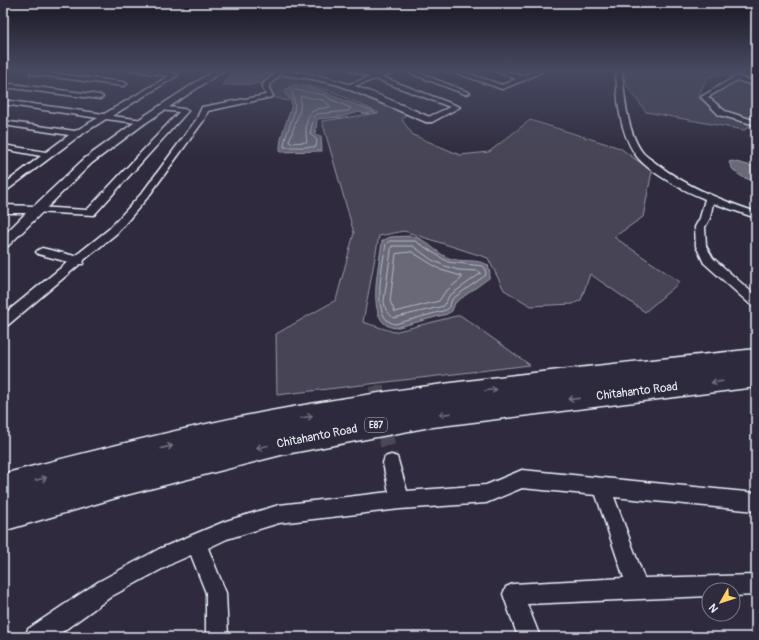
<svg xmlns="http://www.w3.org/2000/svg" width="759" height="640" font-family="Pangolin,sans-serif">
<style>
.green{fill:#464455;stroke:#979aa6}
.water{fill:#696978;stroke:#9c9fab}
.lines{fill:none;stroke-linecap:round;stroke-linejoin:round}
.shore{stroke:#b5bbc5;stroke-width:1}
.minor-tunnel-far1{stroke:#4b4859;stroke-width:15;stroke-dasharray:15 8;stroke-linecap:butt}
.minor-tunnel{stroke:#4b4859;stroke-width:19;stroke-dasharray:19 10;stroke-linecap:butt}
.minor-casing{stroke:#e8f1f8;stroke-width:3}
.tertiary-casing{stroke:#e8f1f8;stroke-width:3}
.motorway-casing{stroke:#e8f1f8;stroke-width:3}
.minor{fill:#2f2a3d;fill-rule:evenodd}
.tertiary{fill:#2f2a3d;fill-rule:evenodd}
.motorway{fill:#2f2a3d;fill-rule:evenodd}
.oneway{stroke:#70707e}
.labels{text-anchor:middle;stroke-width:3.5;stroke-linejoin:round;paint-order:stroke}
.shield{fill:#2f2a3d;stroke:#b0b5c0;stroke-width:1}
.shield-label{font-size:9px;font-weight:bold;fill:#e8f1f8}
.near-street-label{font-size:12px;fill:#e8f1f8;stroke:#2f2a3d}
</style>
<rect width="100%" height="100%" fill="#2f2a3d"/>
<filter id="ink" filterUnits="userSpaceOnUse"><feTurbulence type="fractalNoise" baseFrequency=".025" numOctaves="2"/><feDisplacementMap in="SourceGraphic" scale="8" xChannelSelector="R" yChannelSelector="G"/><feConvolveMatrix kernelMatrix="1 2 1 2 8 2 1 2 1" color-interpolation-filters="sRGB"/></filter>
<g filter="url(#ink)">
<g class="green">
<path d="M625,70H756V82L720,74L707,78L698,97L716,113L752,125L744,130L646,112L625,83Z"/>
<path d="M268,74L342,85L406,114L402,120L413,135L460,155L489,152L530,120L620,148L652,171L643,217L614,237L680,282L645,312L590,274L581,300L573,304L531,306L504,290L488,258L404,231L379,236L363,322L394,332L460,315L530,365L277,395L276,334L336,300L354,233L322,121L379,113L329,90L294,84L282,92L290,99L287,101L274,97L260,84Z"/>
<path d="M736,78L756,83V121L728,113L710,98L713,91Z"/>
</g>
<g class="water">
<path d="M235,71L264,75H265L257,84L222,85Z"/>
<path d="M297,85L327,92L331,95L375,112L365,114L359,112L340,117L317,119L316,131L314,134L321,136L322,151L280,152C279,135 288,121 292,104L290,101L292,99L285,93L287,89Z"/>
<path d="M732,161L756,167V181C744,179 733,174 729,162Z"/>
<path d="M411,236C425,237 435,253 449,258C461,263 476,258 488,265L490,273L489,278L455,303L452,311L447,314L395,328C363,325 380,262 382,241L390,237Z"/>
</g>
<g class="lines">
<g class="shore">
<path d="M295,90L325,95L330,99L351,108L348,111L317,114L314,116L310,134L317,140L316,147H284C285,129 301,111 292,93Z"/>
<path d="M301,96L323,100L331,107C326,108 320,108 315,110C305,114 305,133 307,142L290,143L289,141L300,110Z"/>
<path d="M390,241H415L448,262L483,266L485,268L486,275L452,299L449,308L446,310L395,324C392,323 389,322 387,320C373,306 383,262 386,244Z"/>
<path d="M392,246H413L432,260L445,266L458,270L479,271L481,273L449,296L444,306L393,318L386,310L384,302Z"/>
<path d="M412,252L441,270L461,276L462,278L445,292L439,301L395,312L390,301L396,254Z"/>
</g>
<path class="minor-tunnel-far1" d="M376,386L391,462"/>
<path class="minor-tunnel" d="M391,461V463"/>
<g class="minor-casing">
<g id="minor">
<path d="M130,70H152L175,73L178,75L112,116L144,120V124L106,119L79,136L6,191L3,192V185L41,156L3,149V145L46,152L69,135L3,125V121L75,131L98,118L3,104V100L104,114L169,76Z"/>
<path d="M350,70H361L376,75L390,70H400L382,77L460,107L432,122H426V118L450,107L376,79L351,87H347V85L370,77Z"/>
<path d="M402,70H412L470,93L465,94Z"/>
<path d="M448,70H458L502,85L516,79L493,70H503L522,76L536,70H545L525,80L502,89Z"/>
<path d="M616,70H622C624,95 627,133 643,153C647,157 653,161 657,164C687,187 721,200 756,212V218L713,203L710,218L705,227L706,246L713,258L756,296V307L752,306L704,263L696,246L695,227L700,218L705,199C685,191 647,172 635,154C619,130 617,98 616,70Z"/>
<path d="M32,71L124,82L127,84L124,86L30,74V72Z"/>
<path d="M278,71L283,72L269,85V89L273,96L272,97L208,111L204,120L148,197L117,233L84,260L83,264H80L8,325L3,327V315L68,262L38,254L36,252L38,250L42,248L75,256L109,229L142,193L196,120L202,107L266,95L263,89V84Z"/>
<path d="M736,76L756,82V86L737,80L708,97L725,111L756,121V125L719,115L701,97Z"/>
<path d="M3,83L100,95L103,97L100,99L4,87Z"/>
<path d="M160,106L184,109L188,111L94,215L32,212L31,210L36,207L87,210L179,112L160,110Z"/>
<path d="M391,455L397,457L407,491L486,485L522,470L756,493V511L614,497L644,578L756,575V595L733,596V590H709V596L527,604L540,637H518L503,594L506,587L513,584L624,578L596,495L522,488L486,503L400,509L279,523L227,539L208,548L226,593L228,637H206V593L191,555L173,563L112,596L55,637H25L28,629L98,582L159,549L226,521L279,505L389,492L383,463L385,457Z"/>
</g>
</g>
<g class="tertiary-casing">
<g id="tertiary">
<path d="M215,70H224L144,124L92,163L8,246L3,247V236L26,213H3V205L34,206L84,159L138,120Z"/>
<path d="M262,70C329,70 372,92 432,118L434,120L432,122H426L339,85L313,79L265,72Z"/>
</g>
</g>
<g class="motorway-casing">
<path id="motorway" d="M756,349V387L425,428L281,455L126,495L3,531V474C93,451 184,427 276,410C435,381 596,366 756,349Z"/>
</g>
<use href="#minor" class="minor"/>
<use href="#tertiary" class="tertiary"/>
<use href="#motorway" class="motorway"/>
</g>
<defs><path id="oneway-shaft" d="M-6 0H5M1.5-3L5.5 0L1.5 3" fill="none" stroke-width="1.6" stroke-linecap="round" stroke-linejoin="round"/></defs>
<g class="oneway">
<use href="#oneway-shaft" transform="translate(717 382) rotate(173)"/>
<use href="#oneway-shaft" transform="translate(491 390) rotate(-7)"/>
<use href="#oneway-shaft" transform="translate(574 399) rotate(173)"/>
<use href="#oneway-shaft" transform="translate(445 414) rotate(173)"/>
<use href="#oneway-shaft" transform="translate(307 417) rotate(-10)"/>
<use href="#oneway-shaft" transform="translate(167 447) rotate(-13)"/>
<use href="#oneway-shaft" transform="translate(262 447) rotate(166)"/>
<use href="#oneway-shaft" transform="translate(41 479) rotate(-15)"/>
</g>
</g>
<linearGradient id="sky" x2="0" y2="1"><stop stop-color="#1a1722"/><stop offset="0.44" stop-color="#474a62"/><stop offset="1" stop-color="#474a62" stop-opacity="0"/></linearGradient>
<rect width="759" height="160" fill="url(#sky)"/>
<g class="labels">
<rect class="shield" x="365" y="418" width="22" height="14" rx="3"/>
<g class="shield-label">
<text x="376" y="428">E87</text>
</g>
<g class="near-street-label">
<text transform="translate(637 391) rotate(-7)" y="4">Chitahanto Road</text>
<text transform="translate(317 436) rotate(-11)" y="4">Chitahanto Road</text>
</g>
</g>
<rect width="759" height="640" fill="none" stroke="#2f2a3d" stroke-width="16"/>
<rect x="8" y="8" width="743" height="624" fill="none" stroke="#e8f1f8" stroke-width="1.5" filter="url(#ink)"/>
<g transform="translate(721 602) rotate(231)"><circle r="19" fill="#2f2a3d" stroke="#797a88"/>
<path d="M0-3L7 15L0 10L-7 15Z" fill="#ffd166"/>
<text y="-6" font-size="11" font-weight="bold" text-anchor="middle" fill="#e8f1f8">N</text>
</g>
</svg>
